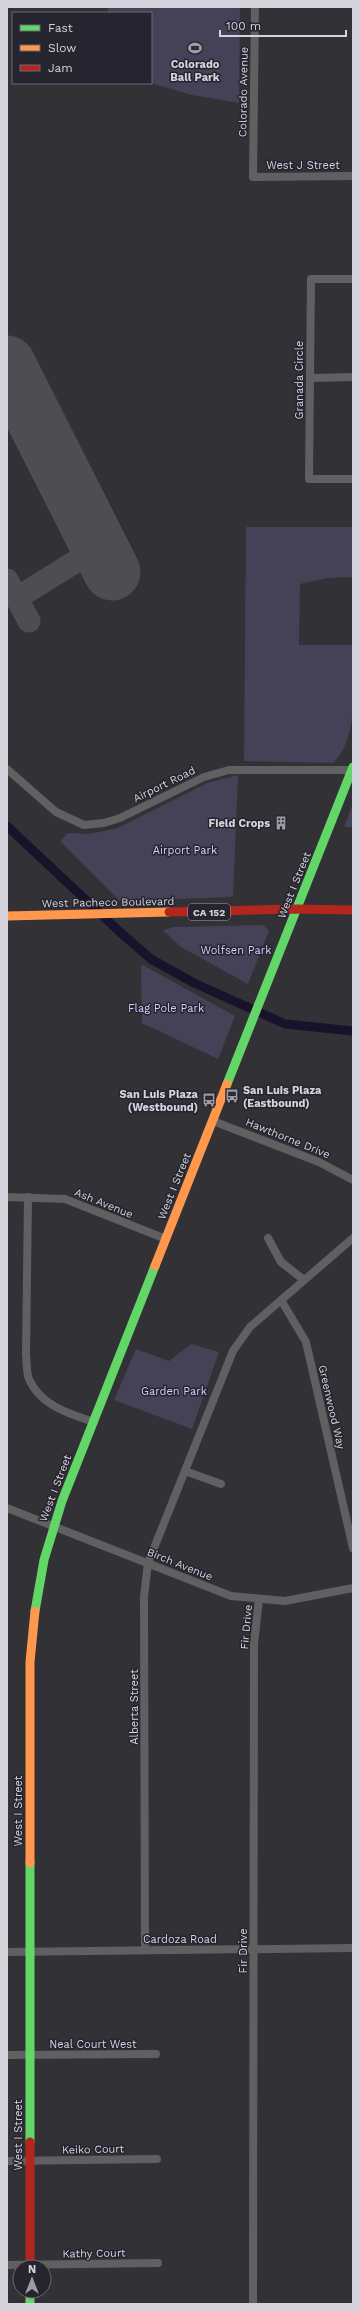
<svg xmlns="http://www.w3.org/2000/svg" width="360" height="2311" font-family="'Work Sans',sans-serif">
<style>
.green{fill:#454257}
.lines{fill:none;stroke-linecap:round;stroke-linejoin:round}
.canal{stroke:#18132a;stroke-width:9}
.taxiway{stroke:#4e4e52;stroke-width:23}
.runway{stroke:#4e4e52;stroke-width:57}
.street{stroke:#606062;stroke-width:8}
.fast{stroke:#63d668;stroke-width:9}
.slow{stroke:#ff974d;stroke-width:9}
.jam{stroke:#b3261e;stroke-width:9}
.labels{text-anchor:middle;stroke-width:3;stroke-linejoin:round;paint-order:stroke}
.shield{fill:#25242f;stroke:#a09fa8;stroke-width:1}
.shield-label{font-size:10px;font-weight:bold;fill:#d5d4dc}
.poi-label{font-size:11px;font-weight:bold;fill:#d5d4dc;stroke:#25242f;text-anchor:end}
.street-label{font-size:11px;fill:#d5d4dc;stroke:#25242f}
.park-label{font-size:11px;fill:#d4cffd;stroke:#25242f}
</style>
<rect width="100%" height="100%" fill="#313136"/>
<g class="green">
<path d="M107,7H240L239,103L192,95L151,83V13H109Z"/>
<path d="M246,527H353V577L327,578L300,584L299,645H353C353,679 360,738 333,763L244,761Z"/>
<path d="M238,775L233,897L120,901L60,841L68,833L89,834L118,828L207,783Z"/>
<path d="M353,804V827H344Z"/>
<path d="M263,925L269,931L248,984L181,947L163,930L174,927Z"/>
<path d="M141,964L235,1016L218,1059L142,1023Z"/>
<path d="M191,1344L219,1352L192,1429L114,1400L136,1349L169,1361Z"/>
</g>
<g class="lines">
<path class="canal" d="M7,826L121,933L151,959L194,983L285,1024L353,1031"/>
<g class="taxiway">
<path d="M7,580L29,621"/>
<path d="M17,598L99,547"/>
</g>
<path class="runway" d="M7,364L112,572"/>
<g class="street">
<path d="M255,7L253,177L353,176"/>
<path d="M353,279H311L309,479H353"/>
<path d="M310,378L353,377"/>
<path d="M7,769L56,812L84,825L104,823L120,818L204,777L229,770H352"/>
<path d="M213,1121L319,1162L353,1180"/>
<path d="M7,1197L65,1199L166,1239"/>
<path d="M28,1197L26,1354C27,1362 26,1372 29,1379C40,1405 69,1414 94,1422"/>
<path d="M268,1238L281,1262L304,1280"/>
<path d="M281,1300L306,1342L353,1548"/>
<path d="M185,1471L221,1484"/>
<path d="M7,1508L231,1596L285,1601L353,1588"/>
<path d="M145,1950L144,1597L148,1563L233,1351L250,1327L353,1238"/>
<path d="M7,1952L353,1948"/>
<path d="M7,2055L156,2054"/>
<path d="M7,2161L157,2159"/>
<path d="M7,2265L158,2263"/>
<path d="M253,2304L254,1644L259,1599"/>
</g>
<g class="fast">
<path d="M227,1084L353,767"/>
<path d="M35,1611L44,1560L62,1501L155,1266"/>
<path d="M30,1863V2142"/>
<path d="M30,2291V2304"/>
</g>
<g class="slow">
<path d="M7,916L169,912"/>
<path d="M155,1266L227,1084"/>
<path d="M30,1863V1662L35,1611"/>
</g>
<g class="jam">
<path d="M169,912L296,909L353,910"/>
<path d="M30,2142V2267"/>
</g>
</g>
<defs>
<g id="stadium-bare" transform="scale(1.08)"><path d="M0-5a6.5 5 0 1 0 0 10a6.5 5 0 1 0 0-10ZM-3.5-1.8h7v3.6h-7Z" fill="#9c9ba2" stroke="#25242f" stroke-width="2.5" paint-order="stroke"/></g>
<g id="building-bare" transform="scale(1.08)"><path d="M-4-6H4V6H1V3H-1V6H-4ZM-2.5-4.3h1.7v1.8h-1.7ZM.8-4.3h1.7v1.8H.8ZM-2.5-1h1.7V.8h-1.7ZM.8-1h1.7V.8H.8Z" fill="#9c9ba2" stroke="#25242f" stroke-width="2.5" paint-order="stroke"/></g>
<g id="bus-bare" transform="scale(1.08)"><path d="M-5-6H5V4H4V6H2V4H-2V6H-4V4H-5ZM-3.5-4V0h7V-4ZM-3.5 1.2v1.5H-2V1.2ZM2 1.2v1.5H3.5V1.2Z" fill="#9c9ba2" stroke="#25242f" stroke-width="2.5" paint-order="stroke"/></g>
</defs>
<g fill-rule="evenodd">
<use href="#stadium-bare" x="195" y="48"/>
<use href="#building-bare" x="281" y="823"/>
<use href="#bus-bare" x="232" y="1096"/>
<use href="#bus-bare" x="209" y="1100"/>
</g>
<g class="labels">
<rect class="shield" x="188" y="904" width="42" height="16" rx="3"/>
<g class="shield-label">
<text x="209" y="916">CA 152</text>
</g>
<g class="poi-label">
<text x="195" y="68" text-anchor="middle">Colorado<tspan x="195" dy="13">Ball Park</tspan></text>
<text x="270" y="827">Field Crops</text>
<text x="243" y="1094" text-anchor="start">San Luis Plaza<tspan x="243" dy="13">(Eastbound)</tspan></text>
<text x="198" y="1098">San Luis Plaza<tspan x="198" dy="13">(Westbound)</tspan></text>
</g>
<g class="street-label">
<text transform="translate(243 92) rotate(-89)" y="4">Colorado Avenue</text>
<text x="303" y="169">West J Street</text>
<text transform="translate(299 380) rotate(-90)" y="4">Granada Circle</text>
<text transform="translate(164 784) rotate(-26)" y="4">Airport Road</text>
<text transform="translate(294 885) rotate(-68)" y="4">West I Street</text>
<text transform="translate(108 902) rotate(-1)" y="4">West Pacheco Boulevard</text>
<text transform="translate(288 1138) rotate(22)" y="4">Hawthorne Drive</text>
<text transform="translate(174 1186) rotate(-68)" y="4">West I Street</text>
<text transform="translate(104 1203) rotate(22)" y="4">Ash Avenue</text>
<text transform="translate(332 1407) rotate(77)" y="4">Greenwood Way</text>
<text transform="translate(55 1488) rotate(-69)" y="4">West I Street</text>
<text transform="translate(180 1564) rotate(22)" y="4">Birch Avenue</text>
<text transform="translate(246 1627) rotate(-85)" y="4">Fir Drive</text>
<text transform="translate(134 1707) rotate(-90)" y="4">Alberta Street</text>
<text transform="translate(18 1811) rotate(-90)" y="4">West I Street</text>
<text x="180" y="1943">Cardoza Road</text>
<text transform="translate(243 1951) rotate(-90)" y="4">Fir Drive</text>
<text x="93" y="2048">Neal Court West</text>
<text transform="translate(18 2135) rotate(-90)" y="4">West I Street</text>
<text transform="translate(93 2149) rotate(-1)" y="4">Keiko Court</text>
<text transform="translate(94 2253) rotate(-1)" y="4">Kathy Court</text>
</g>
<g class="park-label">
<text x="185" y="854">Airport Park</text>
<text x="236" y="954">Wolfsen Park</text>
<text x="166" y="1012">Flag Pole Park</text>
<text x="174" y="1395">Garden Park</text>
</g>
</g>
<rect width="360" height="2311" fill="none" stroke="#d5d4dc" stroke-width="16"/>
<rect x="12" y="12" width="140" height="72" fill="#25242f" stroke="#6b6a74"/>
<rect x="20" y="25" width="20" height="6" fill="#63d668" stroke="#6b6a74"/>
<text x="48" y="32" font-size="12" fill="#d5d4dc">Fast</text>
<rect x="20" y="45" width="20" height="6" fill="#ff974d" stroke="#6b6a74"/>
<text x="48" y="52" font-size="12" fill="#d5d4dc">Slow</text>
<rect x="20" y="65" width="20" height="6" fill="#b3261e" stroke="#6b6a74"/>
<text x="48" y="72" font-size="12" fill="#d5d4dc">Jam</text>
<g transform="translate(32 2279)"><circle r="19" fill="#25242f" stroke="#6b6a74"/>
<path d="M0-3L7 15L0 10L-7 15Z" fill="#9c9ba2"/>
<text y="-6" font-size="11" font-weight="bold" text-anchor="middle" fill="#d5d4dc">N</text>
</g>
<path d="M220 30v6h126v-6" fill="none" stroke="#d5d4dc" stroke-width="2"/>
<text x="226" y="30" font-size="12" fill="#d5d4dc" stroke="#25242f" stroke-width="3" paint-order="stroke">100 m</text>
</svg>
